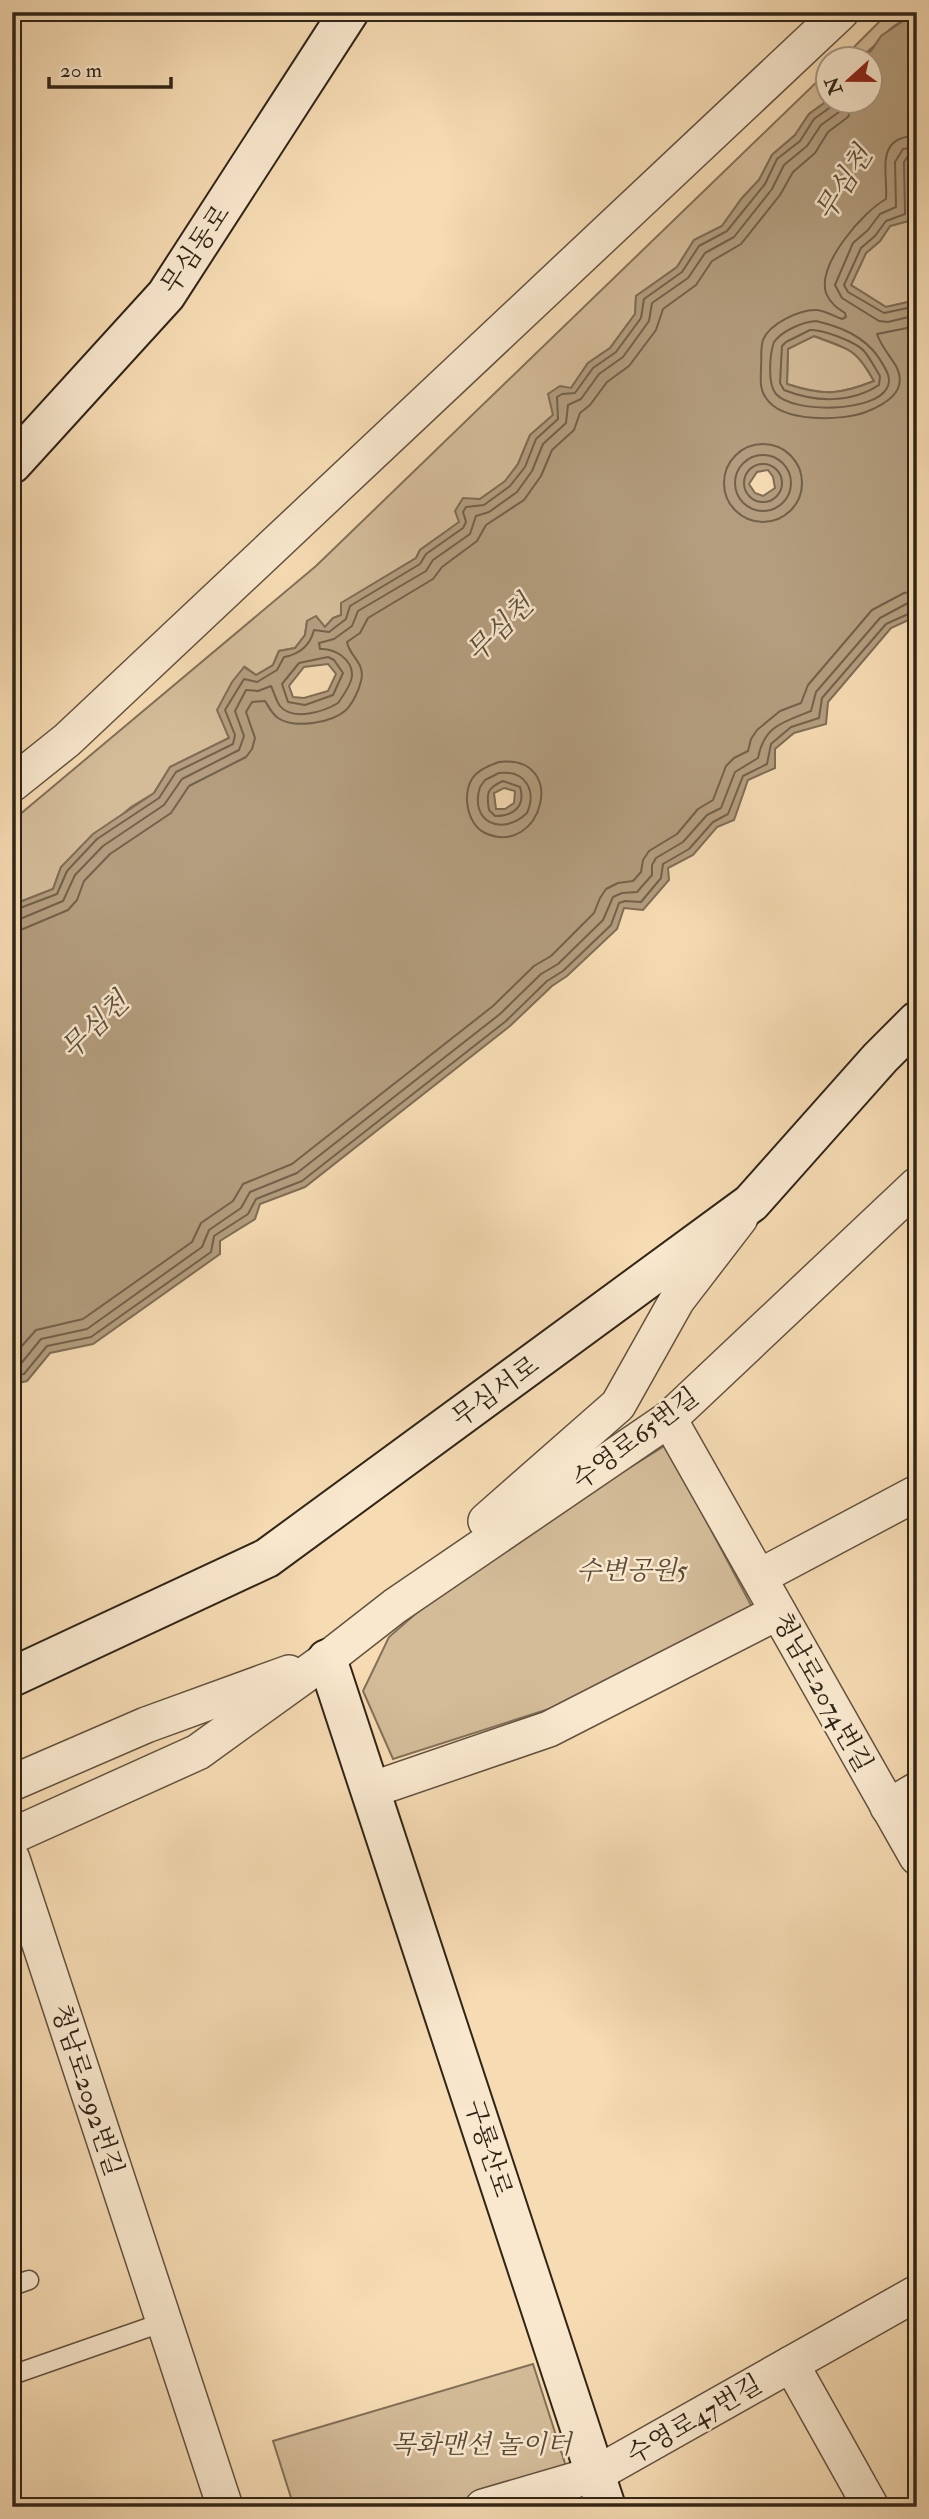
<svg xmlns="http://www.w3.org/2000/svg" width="929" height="2519" font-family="'IM FELL Double Pica','Noto Serif KR',serif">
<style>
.green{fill:#d4bc99;stroke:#827058;stroke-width:2}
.water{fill:#b39d7e;stroke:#7f6d55;stroke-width:2;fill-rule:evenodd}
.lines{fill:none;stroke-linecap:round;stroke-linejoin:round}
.shore{stroke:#72614b;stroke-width:2}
.lane-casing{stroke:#62523f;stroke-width:21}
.street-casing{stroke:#62523f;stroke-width:38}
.secondary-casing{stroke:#302518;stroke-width:42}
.lane{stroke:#f9e8ce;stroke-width:18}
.street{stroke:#f9e8ce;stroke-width:35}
.secondary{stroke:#f9e8ce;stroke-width:38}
.labels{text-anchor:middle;stroke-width:5;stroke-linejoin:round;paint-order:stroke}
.street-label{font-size:26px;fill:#302518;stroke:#f9e8ce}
.park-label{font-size:26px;font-style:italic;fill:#594b38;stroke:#f9e8ce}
.water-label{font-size:28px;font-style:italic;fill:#5e4f3c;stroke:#f9e8ce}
</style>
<rect width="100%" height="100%" fill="#f6dbb3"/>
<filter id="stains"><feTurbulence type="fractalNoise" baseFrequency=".00286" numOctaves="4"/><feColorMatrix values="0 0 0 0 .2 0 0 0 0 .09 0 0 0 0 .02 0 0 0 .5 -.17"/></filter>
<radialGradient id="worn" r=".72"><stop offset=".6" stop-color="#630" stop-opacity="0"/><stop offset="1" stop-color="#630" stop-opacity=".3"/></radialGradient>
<g class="green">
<path d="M889,12H917V19C879,19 883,59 841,60Z"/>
<path d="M827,72V101L809,114L795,135L772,155L759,180L742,198L722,226L694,240L677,267L636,296L635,314L610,348L588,363L553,415L530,435L518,464L506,481L480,499L460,522L420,550L416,558L342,603L341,615L333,618L325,627L307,621L305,635L295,648L279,651L273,665L256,675L245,667L229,738L170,767L154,793L131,807L61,867L53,889L12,905V821L316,566Z"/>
<path d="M910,163H917V300L886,307L851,285L866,253L880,241L890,226L912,220L913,186Z"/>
<path d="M814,336L850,350L858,355L874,381C838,395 825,396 787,384L788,348Z"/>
<path d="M666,1445L752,1607L552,1708L393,1759L363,1691L389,1637L467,1569Z"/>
<path d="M533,2364L571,2482L483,2507H294L273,2441Z"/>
</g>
<path class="water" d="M906,19H917V163H910L912,220L890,226L880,241L866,253L851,285L886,307L917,300V616L891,628L828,702L826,724L794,733L775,749V768L748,780L734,820L717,827L693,855L668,868L669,880L643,910L624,908L617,929L567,976L552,986L510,1026L305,1187L260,1204L255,1219L220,1241V1254L93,1344L50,1353L27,1381L15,1384L12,1381V905L53,889L61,867L93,834L154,793L170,767L229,738L217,710L232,682L244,667L256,675L273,665L279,651L295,648L305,635L307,621L316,616L325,627L333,618L341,615V603L416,558L420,550L459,522L455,511L463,498L480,499L505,481L518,464L530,435L553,415L548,394L560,386L571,388L588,363L610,348L635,314L636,296L677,267L694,240L722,226L742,198L759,180L772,155L795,135L809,114L827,101L870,102V60L856,59L871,51L881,36ZM814,336C848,349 855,347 874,381C839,395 823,396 787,384L788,349ZM768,470L773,477L775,488L763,496L755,493L749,484L757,472ZM328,664L336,674L328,691L304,698L293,697L289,686L304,667ZM504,788L515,791L514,803L505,809H496L494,793Z"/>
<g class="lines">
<g class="shore">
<path d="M917,136C874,136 888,172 886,199C863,212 817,264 826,293C830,303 837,308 845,313L846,317L842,319C834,316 825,311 817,310C800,309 769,324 763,340C760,349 762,358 761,367C761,378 759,389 766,398C782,423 842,421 866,412C886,404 909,391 896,366C890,356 881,346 877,334L917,326"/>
<path d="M917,147L903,149L895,162L896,207L880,214L868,230L853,243L835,285L842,298L879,321L888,322L917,315"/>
<path d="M917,156H908L904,162L905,214L886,221L875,236L861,248L844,285L848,292L884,313L917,306"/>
<path d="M816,321C841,327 864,336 879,358C884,367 893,377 887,388C875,412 794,414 776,394C767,384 770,353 774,342C782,331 802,322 816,321Z"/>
<path d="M810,330C822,329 856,342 864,351C870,358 875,368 880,376L879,385C850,404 814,402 784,390L780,383L782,346L786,342Z"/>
<circle cx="763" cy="483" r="39"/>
<circle cx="763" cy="483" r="28"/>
<circle cx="763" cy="483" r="19"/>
<path d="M328,657L334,660L343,673L333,695L305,705L288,702L282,684L299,663Z"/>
<path d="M499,762C570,754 542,859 485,833C466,824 461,790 475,775C481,769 490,765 499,762Z"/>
<path d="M499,773C525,770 537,790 527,813C502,837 469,822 480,787L485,780Z"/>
<path d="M503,781L520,787C526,807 513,816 495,816L489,810C486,793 487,788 503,781Z"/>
<path d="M12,911L57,894L67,871L97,839L159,798L176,772L233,744L235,735L225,710L244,679L257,682L277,670L284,657C300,654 310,646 314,630L329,632L346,619L350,606L420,564L426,554L463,528L466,522L463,512L466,507L484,505L510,486L525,467L536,439L558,419L557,397L562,394L575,393L593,368L616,352L641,318L644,299L682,272L699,246L727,231L765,184L777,159L800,141L814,119L832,106L834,102"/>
<path d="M12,920L20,919L63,901L75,875L103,846L164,805L182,779L239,750L244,736L235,711L246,690L258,691L271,686C274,692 276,701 280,706C293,722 325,711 338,703C343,696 351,685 352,676C353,659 334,648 320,649L319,643L334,639L352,626L358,611L426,571L433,560L470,534L476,516L489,512L517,492L532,471L543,444L566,423L568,405L581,399L599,374L623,357L649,321L652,303L688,278L705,253L734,237L772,189L784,165L807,146L821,125L839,112L843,102"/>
<path d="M12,931L23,929L68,910L77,900L84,881L110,854L171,813L189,786L246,757L252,749L255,738L246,712L252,702L265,701C269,707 272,714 278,718C294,729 332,723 346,710C353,703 359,690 361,681C366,663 349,656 347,642L360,633L368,618L433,579L442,567L477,541L486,525L524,500L541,476L552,450L574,430L580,413L590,405L607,382L629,366L656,330L663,309L696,285L712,261L741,244L780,195L793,172L815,153L828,132L848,117L854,102"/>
<path d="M12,1357L36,1330L83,1319L192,1242L201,1223L233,1201L243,1184L292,1164L493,1006L534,966L551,956L594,913L600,898L606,889L618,883L633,881L641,872L643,860L649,851L677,834L698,809L713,800L726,766L734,758L748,751L751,739L757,730L780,711L801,703L808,685L872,610L904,593L917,591"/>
<path d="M12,1368L19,1366L41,1339L87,1329L202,1247L209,1230L241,1208L250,1192L297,1173L500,1014L541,974L558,964L603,920L613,897L622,893L637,892L652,875V865L656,858L683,842L707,815L721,808L735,772L758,758C764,726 783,722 811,711L816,692L880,618L908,603L917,602"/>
<path d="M12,1376L24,1374L47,1346L91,1337L211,1252L214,1236L248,1214L256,1199L302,1181L506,1021L547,981L563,971L611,925L619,903L625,901L641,902L661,878L663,864L689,849L713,822L728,814L743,776L767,764L771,744L791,727L819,718L822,698L886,624L917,610"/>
</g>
<g class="lane-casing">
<g id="lane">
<path d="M12,2286L29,2280"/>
<path d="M12,2375L164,2322"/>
</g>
</g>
<g class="street-casing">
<g id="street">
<path d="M12,784L67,740L841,12"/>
<path d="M669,1419L917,1857"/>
<path d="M486,1521L618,1405L677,1300L740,1218"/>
<path d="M759,1577L917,1493"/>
<path d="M12,1783L146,1725L289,1673"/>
<path d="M371,1790L549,1729L778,1612"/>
<path d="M888,1807L917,1790"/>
<path d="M12,1836L198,1752L327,1659L395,1606L669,1419L917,1185"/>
<path d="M12,1859L225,2507"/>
<path d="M791,2364L871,2507"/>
<path d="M483,2507L596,2474L917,2293"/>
</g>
</g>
<g class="secondary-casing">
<g id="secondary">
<path d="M12,464L166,295L349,12"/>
<path d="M327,1659L606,2507"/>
<path d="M12,1677L267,1558L751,1203L880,1058L917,1021"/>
</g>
</g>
<use href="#lane" class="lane"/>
<use href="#street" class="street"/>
<use href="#secondary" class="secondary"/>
</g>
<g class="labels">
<g class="street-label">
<text transform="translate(195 249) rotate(-56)" y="9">무심동로</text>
<text transform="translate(495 1391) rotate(-36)" y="9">무심서로</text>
<text transform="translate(635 1438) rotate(-37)" y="9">수영로65번길</text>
<text transform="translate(823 1692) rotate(61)" y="9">청남로2074번길</text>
<text transform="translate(88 2090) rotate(72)" y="9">청남로2092번길</text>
<text transform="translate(489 2148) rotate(72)" y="9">구룡산로</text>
<text transform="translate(694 2419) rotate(-30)" y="9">수영로47번길</text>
</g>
<g class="park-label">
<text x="632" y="1579">수변공원5</text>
<text x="481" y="2453">목화맨션 놀이터</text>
</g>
<g class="water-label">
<text transform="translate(843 183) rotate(-58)" y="10">무심천</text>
<text transform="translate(499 628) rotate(-45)" y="10">무심천</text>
<text transform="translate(94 1025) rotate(-44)" y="10">무심천</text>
</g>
</g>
<rect width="929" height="2519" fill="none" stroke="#f6dbb3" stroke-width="42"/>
<rect x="14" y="14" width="901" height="2491" fill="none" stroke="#302518" stroke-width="3.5"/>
<rect x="21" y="21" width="887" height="2477" fill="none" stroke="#302518" stroke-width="2"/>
<g transform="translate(849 80) rotate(249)"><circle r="33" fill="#f9e8ce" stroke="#a99a85" stroke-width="2"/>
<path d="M0-5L12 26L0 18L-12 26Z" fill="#8f2418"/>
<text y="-10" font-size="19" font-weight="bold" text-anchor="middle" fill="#302518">N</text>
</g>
<path d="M49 77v10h122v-10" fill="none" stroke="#302518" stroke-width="3.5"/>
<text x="60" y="77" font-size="21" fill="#302518" stroke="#f9e8ce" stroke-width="5" paint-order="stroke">20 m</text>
<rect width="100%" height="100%" filter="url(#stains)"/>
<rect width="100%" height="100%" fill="url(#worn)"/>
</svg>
